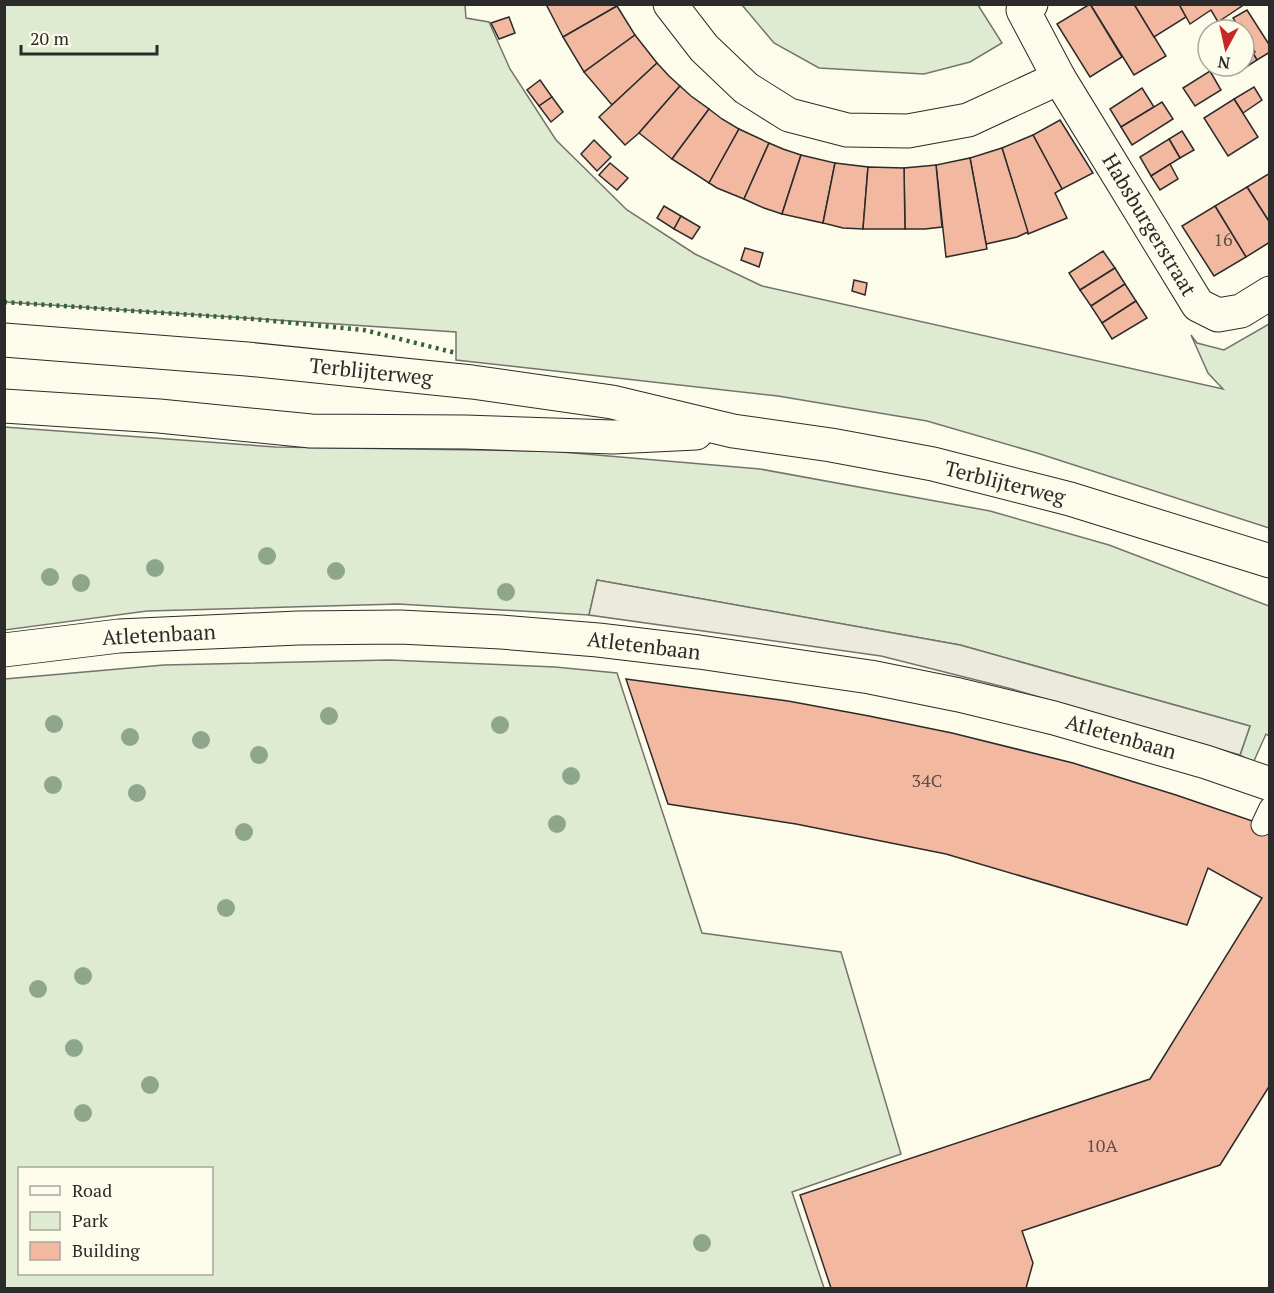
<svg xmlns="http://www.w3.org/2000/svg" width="1274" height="1293" font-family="'PT Serif',serif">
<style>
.green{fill:#deebd1;stroke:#74746e;stroke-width:1.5;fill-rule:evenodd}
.parking{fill:#eceadb;stroke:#74746e;stroke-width:1.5}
.building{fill:#f2b8a0;stroke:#2b2b2b;stroke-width:1.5}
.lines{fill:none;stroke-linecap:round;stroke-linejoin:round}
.service-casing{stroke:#2b2b2b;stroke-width:23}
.minor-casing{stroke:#2b2b2b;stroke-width:35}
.secondary-casing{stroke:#2b2b2b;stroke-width:35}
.service{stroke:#fdfbea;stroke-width:21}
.minor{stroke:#fdfbea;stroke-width:33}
.secondary{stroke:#fdfbea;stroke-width:33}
.hedge{stroke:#34623c;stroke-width:4.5;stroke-dasharray:3 4.5;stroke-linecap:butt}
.tree{fill:#8ea78a}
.labels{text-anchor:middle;stroke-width:4.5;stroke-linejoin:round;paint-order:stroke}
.number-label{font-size:18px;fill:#5d4e48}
.street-label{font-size:21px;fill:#2b2b2b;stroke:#fdfbea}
</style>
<rect width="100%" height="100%" fill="#fdfbea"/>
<g class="green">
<path d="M4,5H465L466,18L489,22L510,69L556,140L627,210L695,254L762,286L1223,389L1208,373L1191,335L1197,343L1224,350L1269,324V528L1037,453L927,421L778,396L456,360V332L5,302Z"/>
<path d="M742,5H978L1002,43L970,62L924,74L819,68L774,43Z"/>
<path d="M4,427L276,447L550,451L760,469L990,511L1109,545L1269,606V736L1266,734L1253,763L1240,755L1250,726L960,645L597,580L589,615L398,604L147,611L5,630Z"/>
<path d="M389,660L555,667L617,673L702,933L841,952L901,1154L792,1192L824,1288H5V679L164,665ZM212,1168V1274H20V1168Z"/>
</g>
<path class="parking" d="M597,580L960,645L1250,726L1240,755L1012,689L881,656L589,615Z"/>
<g class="building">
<path d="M546,4H616L617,6L563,37Z"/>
<path d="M1090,4H1134L1166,56L1134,75Z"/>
<path d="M1090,4L1122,57L1090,77L1057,24Z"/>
<path d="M1134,4H1179L1186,17L1154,37Z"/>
<path d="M1179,4H1245L1218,22L1211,10L1190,24Z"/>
<path d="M617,6L635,35L584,72L563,37Z"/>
<path d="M1247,10L1270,46V52L1257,60L1253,53L1255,52L1244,35V30H1241L1233,18Z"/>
<path d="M509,17L515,33L499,39L491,23Z"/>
<path d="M635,35L657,63L612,105L584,72Z"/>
<path d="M1250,48L1257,60L1237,73L1232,66H1244V52Z"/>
<path d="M657,63L669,76L680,86L639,133L625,145L599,117Z"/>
<path d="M1210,71L1221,90L1195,106L1183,88Z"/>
<path d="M540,80L552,97L539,106L527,90Z"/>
<path d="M680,86L691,96L709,109L672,159L639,133Z"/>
<path d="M1254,87L1262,100L1243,113L1234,99Z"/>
<path d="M1142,88L1154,107L1121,127L1110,109Z"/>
<path d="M552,97L563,112L551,122L539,106Z"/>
<path d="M1234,99L1258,137L1228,156L1204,118Z"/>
<path d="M1162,102L1173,119L1132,145L1121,127Z"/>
<path d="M709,109L722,119L739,129L709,183L672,159Z"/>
<path d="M1060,120L1093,173L1062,189L1033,135Z"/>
<path d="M739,129L769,143L744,199L717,188L709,183Z"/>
<path d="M1182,131L1194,150L1180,158L1169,139Z"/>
<path d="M1033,135L1062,189L1055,193L1067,218L1028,234L1002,148Z"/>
<path d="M1169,139L1180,158L1151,176L1140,157Z"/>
<path d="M594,140L611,157L597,171L581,154Z"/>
<path d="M769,143L783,149L801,155L782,214L764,208L744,199Z"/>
<path d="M1002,148L1028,232L1017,237L986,244L970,158Z"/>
<path d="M801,155L835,163L823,223L782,214Z"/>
<path d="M970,158L987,249L946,257L936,165Z"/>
<path d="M610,163L628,178L617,190L599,175Z"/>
<path d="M835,163L868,167L863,229L843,228L823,223Z"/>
<path d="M1170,164L1178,179L1160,190L1151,176Z"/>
<path d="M936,165L942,227L925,229H905L904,168Z"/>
<path d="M868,167L904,168L905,229H863Z"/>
<path d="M1270,173V223L1247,187Z"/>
<path d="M1247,187L1270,223V242L1246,257L1215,206Z"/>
<path d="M664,206L681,216L674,229L657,218Z"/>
<path d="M1215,206L1246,257L1214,276L1182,226Z"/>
<path d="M681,216L700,227L692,239L674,229Z"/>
<path d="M745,248L763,253L759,267L741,260Z"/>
<path d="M1103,251L1115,268L1080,290L1069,273Z"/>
<path d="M1115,268L1125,284L1091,306L1080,290Z"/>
<path d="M854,280L867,283L865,295L852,291Z"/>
<path d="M1125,284L1136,301L1102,323L1091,306Z"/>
<path d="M1136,301L1147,318L1112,339L1102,323Z"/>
<path d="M626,679L788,701L869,716L952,733L1073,763L1176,795L1270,827V1085L1220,1165L1022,1231L1033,1263L1026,1288H831L800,1195L1150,1079L1262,898L1208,868L1187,925L946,854L796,824L668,804Z"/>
</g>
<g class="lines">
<g class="service-casing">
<path id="service" d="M1262,825L1270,808"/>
</g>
<g class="minor-casing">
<g id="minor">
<path d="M670,4L704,48L746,88L789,115L847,130L908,131L968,120L1059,78L1023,10L1031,4"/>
<path d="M1059,78L1198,305L1218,315L1241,311L1270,293"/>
<path d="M4,650L119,636L298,628L400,627L501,632L598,640L699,652L870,677L959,695L1054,718L1206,762L1270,784"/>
</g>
</g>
<g class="secondary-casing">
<g id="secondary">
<path d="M4,340L247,359L472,382L612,402L733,431L831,445L933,464L1070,499L1270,561"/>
<path d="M4,406L159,416L311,431L465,432L613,437L696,433"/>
</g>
</g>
<use href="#service" class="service"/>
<use href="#minor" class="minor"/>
<use href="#secondary" class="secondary"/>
<path class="hedge" d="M4,302L253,319L364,330L456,353"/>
</g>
<g class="tree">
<circle cx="267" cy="556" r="9"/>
<circle cx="155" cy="568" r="9"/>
<circle cx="336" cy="571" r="9"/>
<circle cx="50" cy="577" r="9"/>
<circle cx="81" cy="583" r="9"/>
<circle cx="506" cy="592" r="9"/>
<circle cx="329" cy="716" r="9"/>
<circle cx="54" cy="724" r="9"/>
<circle cx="500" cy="725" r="9"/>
<circle cx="130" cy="737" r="9"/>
<circle cx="201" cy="740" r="9"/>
<circle cx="259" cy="755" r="9"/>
<circle cx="571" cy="776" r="9"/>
<circle cx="53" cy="785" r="9"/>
<circle cx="137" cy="793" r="9"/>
<circle cx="557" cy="824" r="9"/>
<circle cx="244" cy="832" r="9"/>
<circle cx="226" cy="908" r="9"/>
<circle cx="83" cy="976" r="9"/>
<circle cx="38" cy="989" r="9"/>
<circle cx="74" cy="1048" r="9"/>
<circle cx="150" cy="1085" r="9"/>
<circle cx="83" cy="1113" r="9"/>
<circle cx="702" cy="1243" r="9"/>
</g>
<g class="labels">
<g class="number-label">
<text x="1223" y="246">16</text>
<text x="927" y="787">34C</text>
<text x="1102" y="1152">10A</text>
</g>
<g class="street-label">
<text transform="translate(1149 225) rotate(59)" y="7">Habsburgerstraat</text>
<text transform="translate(371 372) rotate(6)" y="7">Terblijterweg</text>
<text transform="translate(1005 483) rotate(14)" y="7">Terblijterweg</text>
<text transform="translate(159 635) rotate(-3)" y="7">Atletenbaan</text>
<text transform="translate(644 646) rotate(7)" y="7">Atletenbaan</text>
<text transform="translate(1121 737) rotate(16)" y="7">Atletenbaan</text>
</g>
</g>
<rect width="1274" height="1293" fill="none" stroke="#2b2b2b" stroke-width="12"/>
<rect x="18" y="1167" width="195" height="108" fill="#fdfbea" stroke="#a9a89e" stroke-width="1.5"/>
<rect x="30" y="1186" width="30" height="9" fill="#fdfbea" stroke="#a9a89e" stroke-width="1.5"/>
<text x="72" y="1197" font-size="18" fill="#2b2b2b">Road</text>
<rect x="30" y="1212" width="30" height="18" fill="#deebd1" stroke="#a9a89e" stroke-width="1.5"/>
<text x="72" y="1227" font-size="18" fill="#2b2b2b">Park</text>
<rect x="30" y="1242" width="30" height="18" fill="#f2b8a0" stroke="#a9a89e" stroke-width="1.5"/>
<text x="72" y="1257" font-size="18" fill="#2b2b2b">Building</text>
<g transform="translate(1226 48) rotate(188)"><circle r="28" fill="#fdfbea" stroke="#a9a89e" stroke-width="1.5"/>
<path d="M0-4.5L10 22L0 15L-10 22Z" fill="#c62828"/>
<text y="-9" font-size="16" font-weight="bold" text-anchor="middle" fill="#2b2b2b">N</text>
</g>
<path d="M21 45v9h136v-9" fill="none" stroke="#2b2b2b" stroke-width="3"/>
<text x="30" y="45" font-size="18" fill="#2b2b2b" stroke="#fdfbea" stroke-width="4.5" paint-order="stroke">20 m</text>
</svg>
